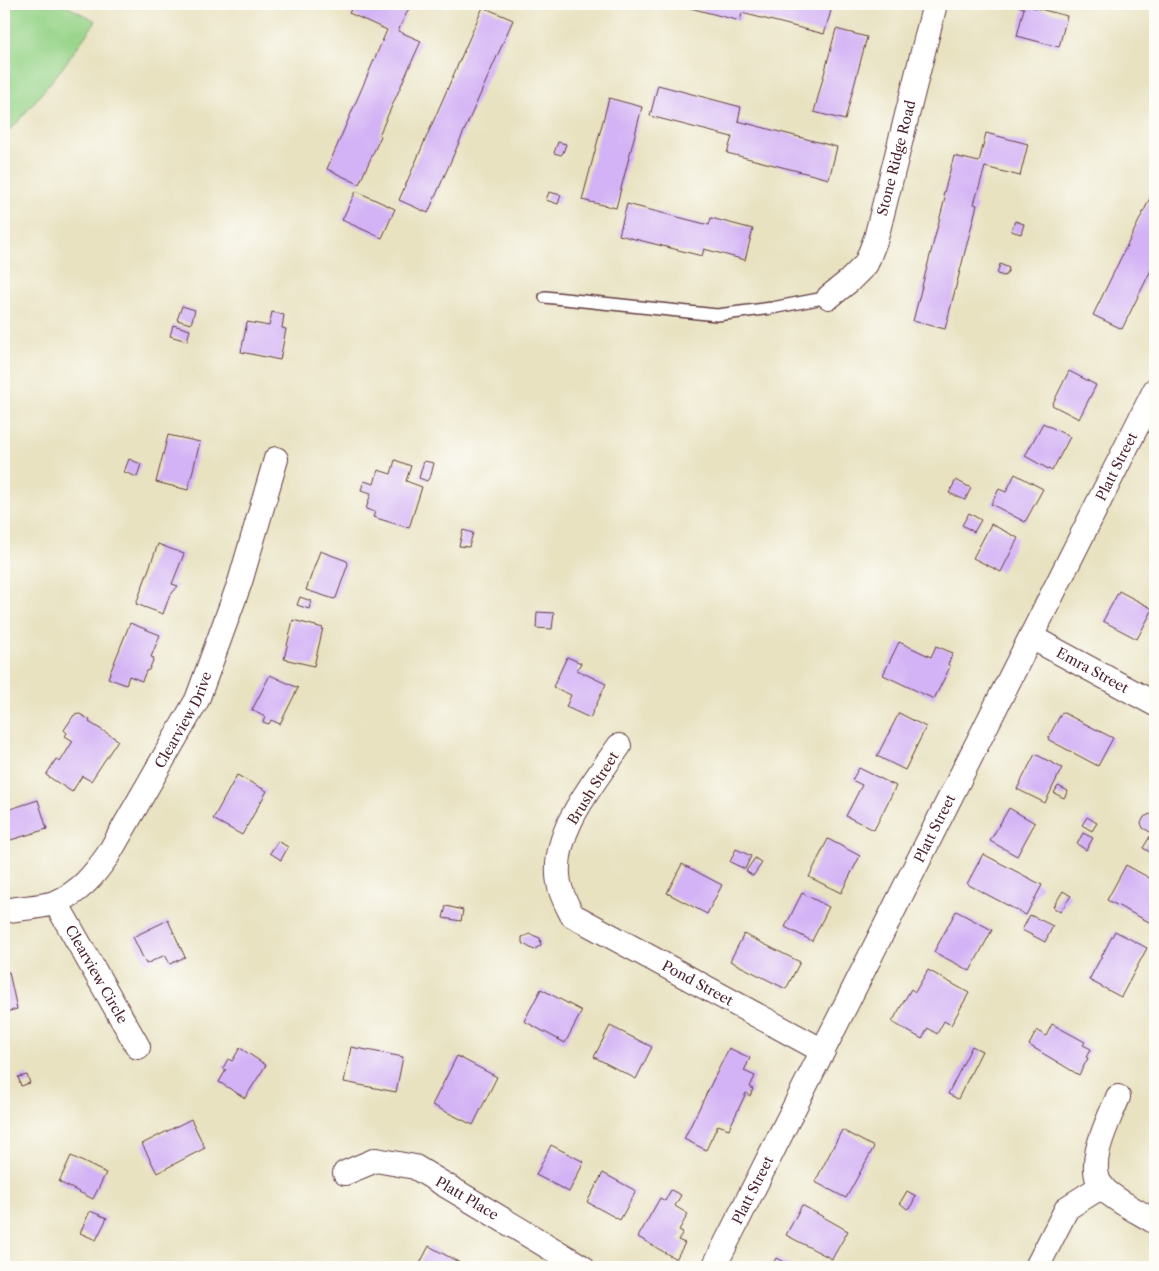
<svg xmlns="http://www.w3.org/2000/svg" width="1159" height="1271" font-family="'Libre Caslon Text',serif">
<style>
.green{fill:#97d489;stroke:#707a5a}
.building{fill:#d3b2f5}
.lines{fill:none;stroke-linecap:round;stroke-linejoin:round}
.lane-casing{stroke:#623c42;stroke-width:14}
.street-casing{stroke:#623c42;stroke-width:26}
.lane{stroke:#fff;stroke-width:11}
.street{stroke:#fff;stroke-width:24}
.labels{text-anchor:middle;stroke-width:4;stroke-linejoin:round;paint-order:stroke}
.street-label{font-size:14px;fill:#4a1f2b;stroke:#fdfcf7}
</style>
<rect width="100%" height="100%" fill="#fdfcf7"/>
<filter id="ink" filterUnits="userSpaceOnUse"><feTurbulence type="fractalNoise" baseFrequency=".02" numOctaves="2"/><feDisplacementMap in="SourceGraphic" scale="10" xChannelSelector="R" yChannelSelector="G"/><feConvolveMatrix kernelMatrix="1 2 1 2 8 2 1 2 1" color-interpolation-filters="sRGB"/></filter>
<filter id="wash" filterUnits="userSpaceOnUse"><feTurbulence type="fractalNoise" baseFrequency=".0096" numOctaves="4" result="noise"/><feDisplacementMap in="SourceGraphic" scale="20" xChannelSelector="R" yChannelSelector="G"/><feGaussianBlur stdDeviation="1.12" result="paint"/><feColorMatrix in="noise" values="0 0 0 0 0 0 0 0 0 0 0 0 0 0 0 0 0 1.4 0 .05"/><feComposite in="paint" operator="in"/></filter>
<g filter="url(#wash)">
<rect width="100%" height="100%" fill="#e8e2c1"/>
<path class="green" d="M4,4H62L96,21L63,67L16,124L4,134Z"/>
<g id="blocks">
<g class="building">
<path d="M354,4H411L398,31L421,41L379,135L381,136L359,184L327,169L387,30L349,13Z"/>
<path d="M675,4H833L824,34L742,13L740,21Z"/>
<path d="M1012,4H1033L1032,7L1067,16L1059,47L1017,36L1024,8Z"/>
<path d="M483,7L513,20L428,213L399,200Z"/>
<path d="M836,29L867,37L845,120L814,112Z"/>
<path d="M658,85L741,107L738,121L837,147L829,179L727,153L732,137L650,116Z"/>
<path d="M609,98L642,107L616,208L582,200Z"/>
<path d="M986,133L1028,144L1020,176L985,167L974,204L977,205L945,329L913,321L945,198L943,196L954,156L979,162Z"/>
<path d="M558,142L566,144L563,153L561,155L554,153Z"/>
<path d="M1155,188V262L1122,329L1093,315Z"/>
<path d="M356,191L395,209L382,238L342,220Z"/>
<path d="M549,192L561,195L558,204L546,200Z"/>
<path d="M627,204L709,225L711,218L753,229L745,260L704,249L702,256L619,235Z"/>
<path d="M1015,221L1024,224L1021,234L1011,231Z"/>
<path d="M1000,264L1009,268L1007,274L1004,276L997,274Z"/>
<path d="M182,306L195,310L191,324L177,320Z"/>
<path d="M272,312L284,315L282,328L286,329L280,360L241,352L247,322L269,326Z"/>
<path d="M173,325L190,330L187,341L170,336Z"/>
<path d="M1069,371L1096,385L1079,419L1052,405Z"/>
<path d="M1043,423L1070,437L1052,471L1025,456Z"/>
<path d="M168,435L200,442L188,490L156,482Z"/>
<path d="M129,459L141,464L137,477L124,472Z"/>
<path d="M395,460L411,466L406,481L422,487L409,528L373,517L375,512L366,509L371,493L361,490L364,481L374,484L378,470L391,474Z"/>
<path d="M424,461L434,463L431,475L427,481L419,478Z"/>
<path d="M1015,474L1043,489L1025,522L991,504L999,489L1006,492Z"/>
<path d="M956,480L971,488L965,500L949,493Z"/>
<path d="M969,513L981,520L974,532L962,525Z"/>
<path d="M991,524L1018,538L1001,572L973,558Z"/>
<path d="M463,530L473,533L469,547L459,546Z"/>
<path d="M158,544L184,554L172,584L178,586L169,597L163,614L136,604Z"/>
<path d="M320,551L347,561L348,564L336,598L334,599L306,590Z"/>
<path d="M1119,591L1153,609L1137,639L1103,621Z"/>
<path d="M300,597L311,601L309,609L297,605Z"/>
<path d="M537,612L554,613L552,629L536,628Z"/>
<path d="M293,620L323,628L314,666L284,659Z"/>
<path d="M130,623L160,635L151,657L154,658L149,670L146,671L142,681L129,676L126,685L108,678Z"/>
<path d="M899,642L931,657L936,646L953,653L948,664L950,667L934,699L883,675Z"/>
<path d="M567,657L581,663L577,670L606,684L590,718L566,707L571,695L553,687Z"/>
<path d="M270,675L298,688L280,724L271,720L269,724L263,722L265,717L252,710Z"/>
<path d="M1062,712L1113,738L1098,766L1049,740L1048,738Z"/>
<path d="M899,713L926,727L905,770L877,756Z"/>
<path d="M80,714L90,720L89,722L118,740L91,781L82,776L72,792L46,775L56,759L60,762L73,741L65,736L67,733L64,730L74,715Z"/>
<path d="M1035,754L1062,768L1045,803L1017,789Z"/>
<path d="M859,768L896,786L874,830L846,816L862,785L852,780Z"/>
<path d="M237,775L267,791L242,835L213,819Z"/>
<path d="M1058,786L1068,791L1064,798L1054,793Z"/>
<path d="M38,800L47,829L4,842V811Z"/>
<path d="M1009,808L1035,823L1017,856L990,841Z"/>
<path d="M1150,814L1155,817V855L1143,848L1152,833L1143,828L1141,823L1144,817Z"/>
<path d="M1087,817L1097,823L1092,831L1082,825Z"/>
<path d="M1083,833L1093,838L1086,850L1077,844Z"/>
<path d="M828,839L860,856L841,893L809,877Z"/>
<path d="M278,841L288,847L281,860L270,853Z"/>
<path d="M736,849L751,856L745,869L730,862Z"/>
<path d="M983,854L1042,885L1026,915L967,884Z"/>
<path d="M755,858L762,863L753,876L746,871Z"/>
<path d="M682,864L722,885L707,914L667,893Z"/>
<path d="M1126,865L1155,881V914L1151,923L1107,900Z"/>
<path d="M1063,891L1071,896L1060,912L1053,907Z"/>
<path d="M802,893L829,907L812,941L785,927Z"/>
<path d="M446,906L463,910L461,921L443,918Z"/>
<path d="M956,911L992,930L970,971L934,952Z"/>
<path d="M1030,915L1053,926L1045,942L1022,930Z"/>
<path d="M168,920L185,957L170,964L165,955L146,964L133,937Z"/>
<path d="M1115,931L1147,948L1121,997L1089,980Z"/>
<path d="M530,934L540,938L541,945L534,950L522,943V937Z"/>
<path d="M744,934L800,962L786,989L730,961Z"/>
<path d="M928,970L969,993L951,1025L944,1021L937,1034L928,1028L922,1039L892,1022L911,989L915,992Z"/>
<path d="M9,972L17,1009L6,1012L4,1004V973Z"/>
<path d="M541,989L582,1011L565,1043L524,1021Z"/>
<path d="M1052,1024L1085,1042L1083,1045L1091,1049L1086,1057L1088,1058L1079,1075L1029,1045L1037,1030L1046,1036Z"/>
<path d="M610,1026L652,1047L636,1079L594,1057Z"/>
<path d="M972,1046L982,1051L958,1099L948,1094Z"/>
<path d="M351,1047L403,1057L396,1092L344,1082Z"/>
<path d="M240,1048L266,1065L245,1098L219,1082L226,1070L223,1068L228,1059L232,1061Z"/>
<path d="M729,1048L750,1058L744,1071L755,1076L750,1087L753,1089L750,1096L746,1093L729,1129L718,1125L706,1150L684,1139Z"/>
<path d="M457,1056L497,1077L473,1125L432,1105Z"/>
<path d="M27,1075L30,1083L21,1086L18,1077Z"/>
<path d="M191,1119L205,1148L157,1173L142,1144Z"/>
<path d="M842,1130L874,1147L846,1198L815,1182Z"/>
<path d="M551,1145L584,1162L569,1192L536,1175Z"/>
<path d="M71,1156L106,1173L93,1199L59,1182Z"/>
<path d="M603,1173L636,1191L620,1220L587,1202Z"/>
<path d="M671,1190L681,1195L675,1206L688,1214L679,1230L683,1232L678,1240L685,1243L676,1259L638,1237L660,1198L665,1201Z"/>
<path d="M907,1191L916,1196L911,1206L907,1209L900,1203Z"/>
<path d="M802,1205L848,1231L832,1259L786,1235Z"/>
<path d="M90,1211L107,1218L96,1240L80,1233Z"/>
<path d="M429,1246L462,1264L460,1267H418Z"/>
<path d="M776,1258L793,1267H771Z"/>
</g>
</g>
</g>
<g filter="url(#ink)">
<use href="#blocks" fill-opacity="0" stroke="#623c42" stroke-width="1"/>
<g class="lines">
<g class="lane-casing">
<path id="lane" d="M545,297L717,315L772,308L829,297"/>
</g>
<g class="street-casing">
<g id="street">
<path id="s1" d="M829,297L849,281L866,264L876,238L935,4"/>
<path id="s2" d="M1031,637L1155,704"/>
<path id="s3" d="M619,746C593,784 550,834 559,883C561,895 567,905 572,915L823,1051"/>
<path id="s4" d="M56,903L138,1047"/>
<path id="s5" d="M4,911C18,908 45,907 57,902C80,892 94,875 108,855L197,700L240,582L276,459"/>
<path d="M1118,1097C1109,1120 1081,1170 1106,1191C1120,1203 1139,1212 1155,1222"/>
<path id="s6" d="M345,1173L376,1160L415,1167L582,1267"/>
<path id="s7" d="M714,1267L1155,390"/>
<path d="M1037,1267L1067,1208L1102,1186"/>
</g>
</g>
<use href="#lane" class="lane"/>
<use href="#street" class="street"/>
</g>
</g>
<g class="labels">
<g class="street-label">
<text dy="5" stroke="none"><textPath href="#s1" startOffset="160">Stone Ridge Road</textPath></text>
<text dy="5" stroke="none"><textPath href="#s7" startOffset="896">Platt Street</textPath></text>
<text dy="5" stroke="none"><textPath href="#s2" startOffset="70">Emra Street</textPath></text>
<text dy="5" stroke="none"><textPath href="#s5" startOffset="279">Clearview Drive</textPath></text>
<text transform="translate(593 788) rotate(-58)" y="5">Brush Street</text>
<text dy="5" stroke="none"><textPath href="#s7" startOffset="491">Platt Street</textPath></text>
<text dy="5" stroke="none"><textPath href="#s4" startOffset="82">Clearview Circle</textPath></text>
<text dy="5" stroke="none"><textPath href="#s3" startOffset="331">Pond Street</textPath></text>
<text dy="5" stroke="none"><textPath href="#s7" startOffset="86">Platt Street</textPath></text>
<text dy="5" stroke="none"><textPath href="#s6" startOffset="134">Platt Place</textPath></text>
</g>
</g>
<rect width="1159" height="1271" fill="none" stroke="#fdfcf7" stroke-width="20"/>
</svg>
